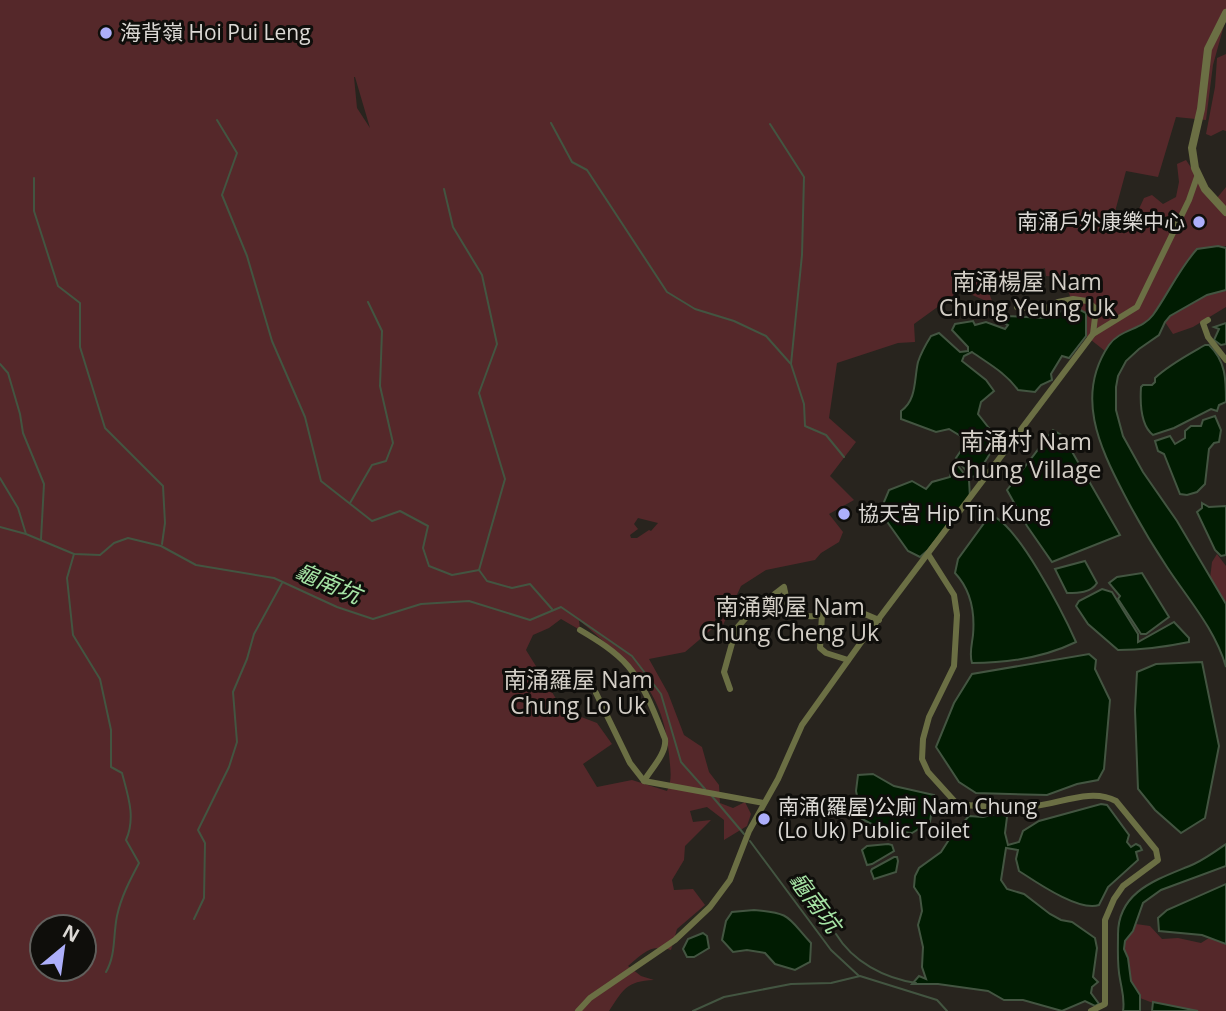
<svg xmlns="http://www.w3.org/2000/svg" width="1226" height="1011" font-family="'Open Sans','Noto Sans SC',sans-serif">
<style>
.green{fill:#55282a;fill-rule:evenodd}
.water{fill:#011c02;stroke:#435541;stroke-width:2}
.lines{fill:none;stroke-linecap:round;stroke-linejoin:round}
.stream{stroke:#435541;stroke-width:2}
.minor{stroke:#6b6f44;stroke-width:6}
.tertiary{stroke:#6b6f44;stroke-width:8}
.poi-dot{fill:#adaffb;stroke:#0f0e0b;stroke-width:2.5}
.labels{text-anchor:middle;stroke-width:6;stroke-linejoin:round;paint-order:stroke}
.poi-label{font-size:21px;fill:#dcd9d5;stroke:#0f0e0b;text-anchor:start}
.neighbourhood-label{font-size:23px;fill:#d3cec6;stroke:#0f0e0b}
.water-label{font-size:23px;font-style:italic;fill:#a6e4a5;stroke:#0f0e0b}
.quarter-label{font-size:24px;fill:#d3cec6;stroke:#0f0e0b}
</style>
<rect width="100%" height="100%" fill="#28241e"/>
<g class="green">
<path d="M0,0H1226V18L1213,65L1206,120L1176,117L1158,177L1126,171L1113,219L1133,222L1144,198L1152,195L1163,204L1176,197L1179,182L1177,164L1186,160L1198,178L1217,198L1226,187V246L1197,249L1150,319L1112,341L1105,351L1086,336L1085,312L1073,306L1064,277L1046,276L1045,268L985,283L998,316L994,319L985,306L986,301L961,290L914,324L915,342L898,343L837,363L829,418L856,442L830,476L854,500L829,514L843,532L839,542L821,553L815,560L766,570L741,586L723,625L717,615L712,629L685,652L649,659L668,693L684,735L702,747L709,772L719,785L720,803L733,808L745,802L751,814L747,826L724,840V820L707,807L690,811L693,822L711,820L685,846L684,860L672,880L674,890L693,889L705,905L677,929L671,950C650,944 644,953 628,966L641,976L654,980C626,981 623,990 609,1011H0ZM354,77H355L370,128L357,108ZM638,518L658,523L651,531L649,530L637,538H631L630,535L638,529L634,524ZM561,619L580,630L579,620C628,663 663,685 669,754C670,768 673,779 667,791L632,780L597,787L583,764L612,744L597,723L563,710L526,650L533,635L549,628ZM42,927H84V969H42Z"/>
<path d="M1226,54V131L1223,130L1211,136L1206,134L1215,87L1217,58Z"/>
<path d="M1226,290V307L1193,327L1173,334L1165,322C1179,306 1205,294 1226,290Z"/>
<path d="M1217,554L1226,566V604L1210,579L1212,562Z"/>
<path d="M1136,924L1150,926L1162,939L1178,938L1201,943L1220,931L1226,940V1011H1174L1140,998L1131,981L1128,958L1124,950L1125,941Z"/>
</g>
<g class="water">
<path d="M1218,246L1226,248V290L1207,295L1170,316L1165,322L1159,335L1139,349L1126,361L1118,376L1116,387V410L1123,436L1143,472L1177,521L1226,604V667C1215,629 1188,599 1167,567C1151,543 1137,519 1124,494C1099,446 1075,395 1109,345C1120,329 1142,330 1153,315C1168,294 1179,269 1197,249Z"/>
<path d="M1073,306L1086,313V336L1069,358L1062,356L1051,374L1052,380L1041,385L1035,392L1018,390C1006,373 989,364 972,352L964,356L962,361L986,380L994,391L981,402L978,414L992,432L991,452L976,476L971,477L956,458L964,446L962,437L949,429L936,432L901,419V411C917,400 914,379 918,362C921,353 926,344 931,336L939,333L960,352L968,351V347L952,330L955,324L973,321L975,325L986,322L1005,329L1008,325L995,318C1014,313 1033,320 1052,317L1055,309L1059,312Z"/>
<path d="M1226,323V344L1221,345L1214,340L1219,329L1214,327Z"/>
<path d="M1205,345H1209C1226,361 1226,380 1226,402L1219,405L1217,411L1211,409L1174,428L1153,435C1140,425 1140,403 1141,387L1143,385H1152L1155,382V378C1170,364 1188,355 1205,345Z"/>
<path d="M1215,416L1221,430L1219,442L1214,443L1209,449L1205,484L1197,492L1187,495L1180,494L1164,454L1158,451L1155,441L1170,436L1175,444L1185,438V431L1191,426H1201L1203,420Z"/>
<path d="M1053,430L1063,436L1120,535L1052,562L1027,526L1007,490Z"/>
<path d="M952,466H958L969,480L970,498L928,550L920,557L908,551L883,516L884,502L889,490L912,481L926,489L932,482L950,477Z"/>
<path d="M1202,503L1209,507L1226,506V555L1221,556L1215,550L1197,512L1202,508Z"/>
<path d="M990,515C1017,522 1064,615 1076,642C1043,658 1009,663 972,663C969,654 972,644 973,635C975,612 971,590 955,573L958,559Z"/>
<path d="M1085,561L1097,583C1091,593 1078,593 1067,593L1055,569Z"/>
<path d="M1142,573L1169,617L1146,634H1141L1118,599L1120,596L1109,583L1117,577Z"/>
<path d="M1102,589L1112,592L1138,634V642L1174,622L1189,638V642C1165,647 1141,650 1118,650L1088,624L1076,606L1079,601Z"/>
<path d="M1089,654L1096,660L1095,669L1110,700L1104,769L1098,780L1077,784L1047,795L976,793L959,782L936,747L954,703L972,674Z"/>
<path d="M1202,662L1219,746L1205,818L1181,833L1155,810L1138,789L1135,710L1137,672L1156,664Z"/>
<path d="M873,774L894,786L934,795L930,822L912,833L883,830L862,819L856,791L858,775Z"/>
<path d="M1101,804L1107,805L1129,835L1127,842L1131,847L1136,844L1140,846L1142,850L1136,852L1138,860L1108,887L1099,905C1079,912 1036,882 1019,871L1016,859L1018,850L1006,848L1001,880L1007,889L1024,894L1050,914L1061,920L1072,922L1095,938L1097,948L1093,977L1098,982L1092,987L1091,993L1099,1004L1095,1006L1085,1001L1062,1011L1023,1000H1004L988,991L938,984H912L919,976L926,979L922,967L923,947L918,925L922,911L920,896L914,887L915,876L919,868L941,852L952,835L957,833L960,826L969,816L983,817L1000,813L1007,817L1005,833L1008,845L1019,842L1023,831L1039,821Z"/>
<path d="M888,844L892,845L894,851L872,864L867,865L862,850L867,846Z"/>
<path d="M1226,844V866L1161,890L1143,903L1133,931L1125,941L1124,949L1128,958L1131,981L1140,995V1011H1123C1125,999 1122,991 1120,979C1117,965 1118,950 1118,936C1117,890 1159,879 1194,864C1205,859 1216,851 1226,844Z"/>
<path d="M894,857H897L898,861L896,872L874,879L871,871L872,869Z"/>
<path d="M1226,884V944L1202,935L1159,931L1158,918L1167,910Z"/>
<path d="M754,910C792,913 787,917 811,943L810,962L795,970L775,964L765,953L747,950L733,952L722,940L726,921L732,912Z"/>
<path d="M703,933L707,936L709,948L694,957H687L683,949L688,939Z"/>
<path d="M1153,1002L1198,1011H1152Z"/>
</g>
<g class="lines">
<g class="stream">
<path d="M217,120L237,153L222,195L247,256L272,341L305,417L321,481L372,521L400,511L428,526L423,548L429,566L452,575L479,570L487,581L512,588L530,584L552,609"/>
<path d="M551,123L572,162L587,170L667,292L695,309L734,321L766,336L790,363"/>
<path d="M770,124L804,177L802,255L791,364L804,404L805,426L826,435L844,457"/>
<path d="M34,178V211L58,286L80,303V347L105,428L163,486L165,523L162,544"/>
<path d="M444,189L453,227L482,275L497,344L479,393L505,479L479,570"/>
<path d="M0,364L8,373L20,414L23,433L44,484L41,539"/>
<path d="M0,478L18,508L26,534"/>
<path d="M350,503L372,465L386,461L393,443L380,386L382,331L368,302"/>
<path d="M0,527L26,534L74,554L100,555L114,543L128,538L161,546L196,565L274,578L337,607L373,619L421,604L469,601L530,620L561,607L632,656L661,694L681,762L705,789"/>
<path d="M74,554L67,578L73,635L100,679L111,730V767L122,773C128,796 136,817 126,840L139,863C130,880 121,897 117,916C113,935 116,955 106,972"/>
<path d="M711,795L744,834"/>
<path d="M750,841L831,950L859,976"/>
<path d="M194,919L204,898L205,843L198,830L229,767L237,742L233,692L247,659L254,634L282,583"/>
<path d="M836,934C853,962 884,978 916,983"/>
<path d="M693,1011L724,997L791,984L831,983L860,976L937,1000L947,1011"/>
</g>
<g class="minor">
<path d="M1017,307L1042,310L1058,302L1073,299L1087,301L1096,309L1093,334"/>
<path d="M1208,320L1203,323L1208,337L1226,360"/>
<path d="M928,554L954,595L957,615L954,666L929,717L923,739L922,759L928,772L957,804C982,807 1011,808 1035,806C1061,803 1092,788 1116,801L1156,850L1158,860L1123,886L1114,899L1105,920V1004L1091,1011"/>
<path d="M822,615L820,648L826,653L848,660"/>
<path d="M580,630C597,640 615,651 628,666C645,686 655,714 665,739C667,753 651,769 644,781"/>
<path d="M730,689L724,672L736,629L750,613L784,587L788,607C809,623 820,616 841,604L879,620"/>
<path d="M596,693L630,763L644,781L764,803"/>
<path d="M578,1011L590,998L675,940L710,907L730,880L749,831L778,779L802,725L862,641L1093,334L1137,307L1189,200L1198,174"/>
</g>
<path class="tertiary" d="M1226,13L1208,49L1201,109L1192,148L1195,168L1205,189L1226,212"/>
</g>
<g class="poi-dot">
<circle cx="106" cy="33" r="7"/>
<circle cx="1199" cy="222" r="7"/>
<circle cx="844" cy="514" r="7"/>
<circle cx="764" cy="819" r="7"/>
</g>
<g class="labels">
<g class="poi-label">
<text x="120" y="40">海背嶺 Hoi Pui Leng</text>
<text x="1185" y="229" text-anchor="end">南涌戶外康樂中心</text>
<text x="858" y="521">協天宮 Hip Tin Kung</text>
<text x="778" y="814">南涌(羅屋)公廁 Nam Chung<tspan x="778" dy="24">(Lo Uk) Public Toilet</tspan></text>
</g>
<g class="neighbourhood-label">
<text x="1027" y="290">南涌楊屋 Nam<tspan x="1027" dy="26">Chung Yeung Uk</tspan></text>
<text x="790" y="615">南涌鄭屋 Nam<tspan x="790" dy="26">Chung Cheng Uk</tspan></text>
<text x="578" y="688">南涌羅屋 Nam<tspan x="578" dy="26">Chung Lo Uk</tspan></text>
</g>
<g class="water-label">
<text transform="translate(328 583) rotate(23)" y="8">龜南坑</text>
<text transform="translate(815 902) rotate(53)" y="8">龜南坑</text>
</g>
<g class="quarter-label">
<text x="1026" y="450">南涌村 Nam<tspan x="1026" dy="28">Chung Village</tspan></text>
</g>
</g>
<g transform="translate(63 948) rotate(29)"><circle r="33" fill="#0f0e0b" stroke="#615f5c" stroke-width="2"/>
<path d="M0-5L12 26L0 18L-12 26Z" fill="#adaffb"/>
<text y="-10" font-size="19" font-weight="bold" text-anchor="middle" fill="#dcd9d5">N</text>
</g>
</svg>
